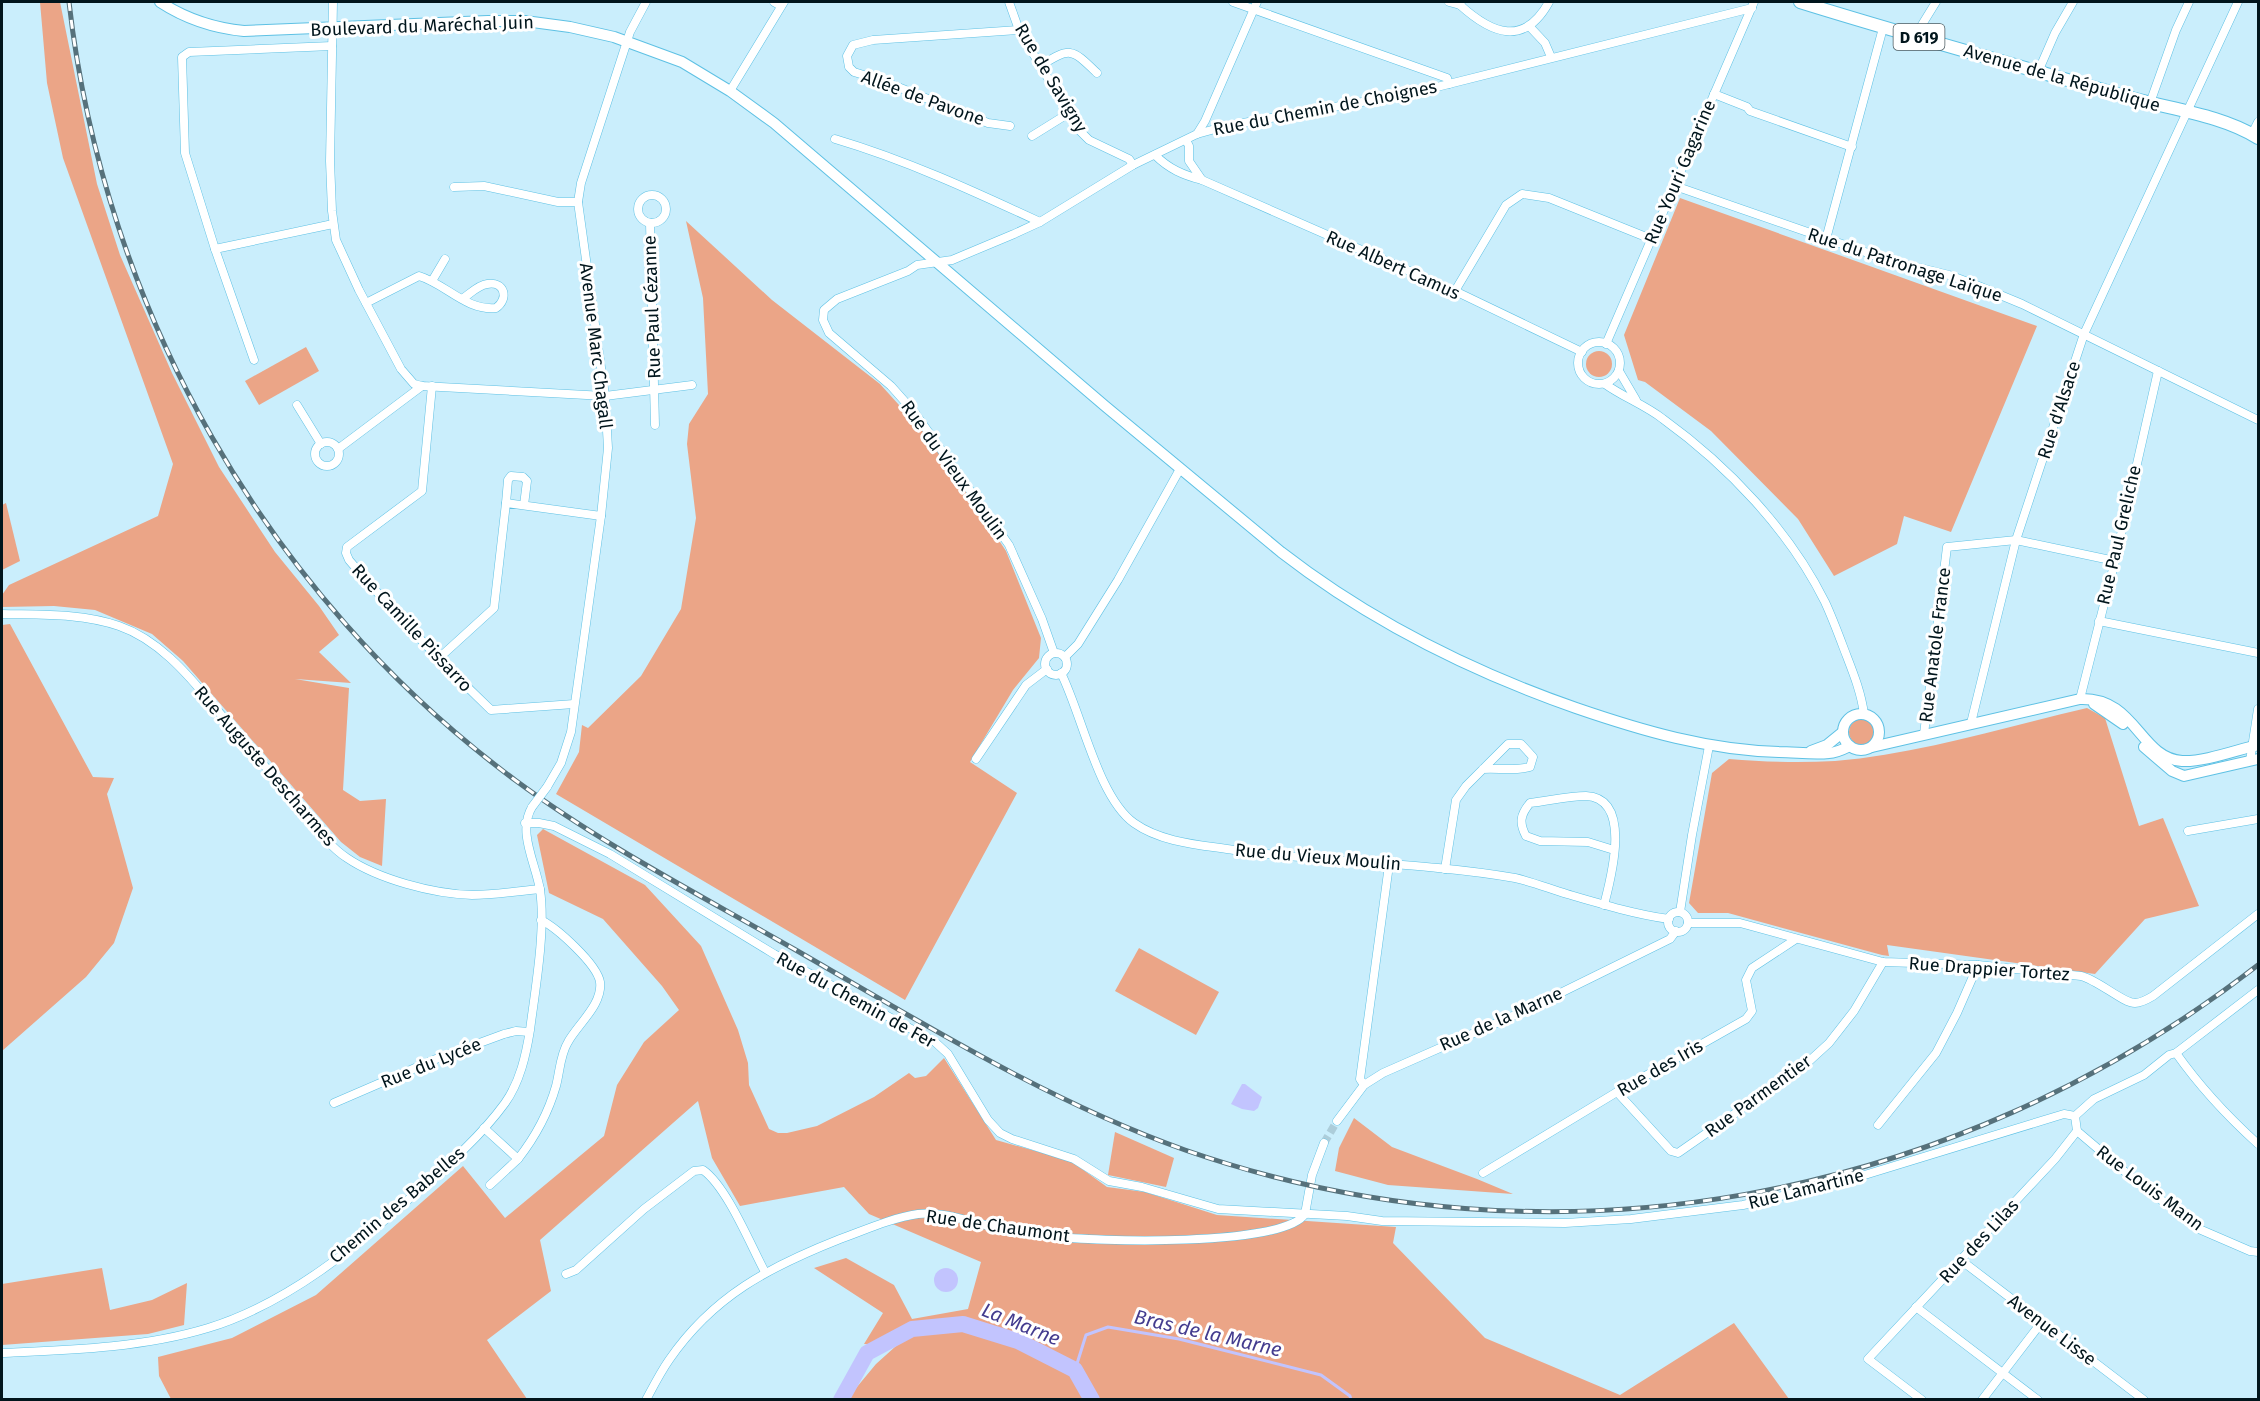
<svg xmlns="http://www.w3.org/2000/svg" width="2260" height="1401" font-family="'Fira Sans',sans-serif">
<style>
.green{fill:#eba587}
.water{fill:#c2c4fe}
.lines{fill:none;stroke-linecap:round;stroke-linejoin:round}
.stream{stroke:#c2c4fe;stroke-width:3}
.river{stroke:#c2c4fe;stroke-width:16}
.street-tunnel{stroke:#accdda;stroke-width:8;stroke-dasharray:8 4;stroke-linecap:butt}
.street-casing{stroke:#5ec1e4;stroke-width:9}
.secondary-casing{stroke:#5ec1e4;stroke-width:12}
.primary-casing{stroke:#5ec1e4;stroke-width:14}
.street{stroke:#fff;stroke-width:8}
.secondary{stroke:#fff;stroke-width:10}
.primary{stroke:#fff;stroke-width:12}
.rail-casing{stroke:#56717b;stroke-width:5}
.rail{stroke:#fff;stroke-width:3;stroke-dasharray:9;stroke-linecap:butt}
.street-bridge-casing{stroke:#5ec1e4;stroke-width:9;stroke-linecap:butt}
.street-bridge{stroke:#fff;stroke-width:8}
.labels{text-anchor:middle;stroke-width:6;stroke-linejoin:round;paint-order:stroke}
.shield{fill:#fff;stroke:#4d5b60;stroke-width:1.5}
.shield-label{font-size:16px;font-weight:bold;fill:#01151c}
.street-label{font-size:18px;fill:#01151c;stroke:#fff}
.water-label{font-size:20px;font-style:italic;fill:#443c8f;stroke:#fff}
</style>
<rect width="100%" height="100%" fill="#caeefc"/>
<g class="green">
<path d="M40,2H60L97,184L120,255L172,373L219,467L275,552L319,606L339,635L319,652L351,683L295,679L349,688L343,790L360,801L386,799L382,866L360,857L341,842L183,661L152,634L95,610L54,606L2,607V595L9,585L158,516L173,464L63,158L47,83Z"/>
<path d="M1680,198L2037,326L1951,532L1904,516L1897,544L1834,576L1798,519L1711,431L1645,382L1638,380L1624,335Z"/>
<path d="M686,221L772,300L880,384L937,447L1006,551L1041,638L1039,658L1013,690L970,762L1017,793L905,1000L556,794L579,752L582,725L588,728L641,676L681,609L696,518L687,444L689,424L708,394L703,298Z"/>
<path d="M306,347L319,371L259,405L245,381Z"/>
<circle cx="1599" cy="364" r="13"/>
<path d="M6,503L20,561L2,570V505Z"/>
<path d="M10,624L93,777L114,778L107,794L133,888L114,943L86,977L2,1051V625Z"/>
<path d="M2087,708L2105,718L2139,826L2163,818L2199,906L2145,919L2095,974L1887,945L1889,956L1882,955L1728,913H1698L1689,903L1712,773L1729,759C1765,762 1799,763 1835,761C1919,754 2005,727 2087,708Z"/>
<circle cx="1862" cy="732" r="13"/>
<path d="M543,829L645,885L701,946L738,1030L748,1063L749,1085L769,1129L778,1133H787L817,1126L874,1097L909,1073L915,1078L926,1076L944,1058L996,1140L1071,1161L1107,1187L1145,1192L1217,1215L1396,1227L1393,1243L1485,1338L1620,1395L1734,1323L1789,1399H847L876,1364L896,1346L864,1344L883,1313L814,1268L846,1258L894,1285L912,1319L968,1309L981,1262L869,1214L844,1187L740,1206L712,1158L698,1101L540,1240L551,1291L487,1340L527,1399H171L159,1376L158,1357L232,1338L316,1295L463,1166L505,1218L604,1136L617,1085L644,1042L679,1010L662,986L603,919L549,893L537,835Z"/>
<path d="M1139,948L1219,992L1196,1035L1115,991Z"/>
<path d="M1354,1118L1392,1147L1477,1179L1513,1194L1388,1185L1335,1171L1339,1148Z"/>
<path d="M1115,1132L1174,1158L1166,1187L1108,1175Z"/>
<path d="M102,1268L110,1310L152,1300L187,1283L184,1325L148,1334L2,1345V1284Z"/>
</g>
<g class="water">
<path d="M1242,1084H1245L1262,1097L1258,1108L1254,1111L1242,1109L1231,1104Z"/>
<circle cx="946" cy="1280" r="12"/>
</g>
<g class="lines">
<path class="stream" d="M1075,1370L1086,1335L1108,1327L1179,1339L1321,1375L1350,1396L1351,1400"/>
<path class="river" d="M841,1400L867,1353L912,1329L963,1324L1018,1341L1075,1370L1092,1400"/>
<path class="street-tunnel" d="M1324,1143L1337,1121"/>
<g class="street-casing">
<g id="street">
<path d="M333,2L330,161L332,211L336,240L359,290L401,369L414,384L422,386L605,396L692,385"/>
<path d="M774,2L781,6"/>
<path d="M1009,2L1019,30L1079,130L1089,140L1129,159L1133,165"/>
<path d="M1233,2L1447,78L1449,84"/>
<path d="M1449,2L1460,5"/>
<path d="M1461,2L1460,5C1492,34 1524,47 1549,2"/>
<path d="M1530,27L1545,43L1551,57"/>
<path d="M1915,36L1936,2"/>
<path d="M1040,66C1071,47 1071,48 1097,73"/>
<path d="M2038,72L2055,33L2073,2"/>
<path d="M730,91L784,2"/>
<path d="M1714,94L1747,107L1750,111L1852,147"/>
<path d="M2150,103L2176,30L2189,2"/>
<path d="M1010,126L988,123L883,81L854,72L849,67L847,56L853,45L873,40L1019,30"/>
<path d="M1197,134L1205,121L1257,2"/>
<path d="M2252,134L2258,122"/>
<path d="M1032,136L1069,113"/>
<path d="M835,139C906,160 973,191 1040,222"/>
<path d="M1186,140L1189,146V161L1202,180"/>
<path d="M1155,155C1169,169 1183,175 1202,180L1455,291L1582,352"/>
<path d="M1675,186L1888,260L1949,275L1976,285L2022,304L2258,420"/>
<path d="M454,187L484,186L558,202H578"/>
<circle cx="652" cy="209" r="14"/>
<path d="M650,223L655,425"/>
<path d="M1826,239L1883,28"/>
<path d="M215,249L333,224"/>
<path d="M432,281L445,259"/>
<path d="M1455,291L1506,205L1522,194L1549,198L1651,239"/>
<path d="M366,303L419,276C446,284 466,311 496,308C509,299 505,281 487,284C478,285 470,294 462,299"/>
<circle cx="1599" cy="363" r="21"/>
<path d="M1606,344L1754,2"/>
<path d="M254,360L215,249L185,153L182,57L189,52L332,46"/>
<path d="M1619,371L1636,400"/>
<path d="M1605,384C1623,397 1645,405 1663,419C1728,466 1789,530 1825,602C1832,617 1838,633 1844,649C1852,670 1861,691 1864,714"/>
<path d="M432,386L422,491L347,547L346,553L349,560C394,613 441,662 491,710L574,704"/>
<path d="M297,405L321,444"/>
<circle cx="327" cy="454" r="12"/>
<path d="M338,449L422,386"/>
<path d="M506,503L508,480L511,476L523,477L527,481L524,505"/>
<path d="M2,614C40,615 81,613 119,626C157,639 187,673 212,704C240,737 269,771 297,804C312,822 327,845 347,858C378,879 433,894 472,895C495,895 517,891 540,889"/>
<path d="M2099,621L2258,653"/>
<path d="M1054,653L1042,619L1009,545L915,413L891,386L829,333L823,320L824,310L837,299L908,271L917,265L952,260L1014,234L1040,222L1133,165L1197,134L1226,126L1413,93L1752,8"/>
<circle cx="1056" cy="664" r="11"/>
<path d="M1065,657L1078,644L1118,580L1180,469"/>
<path d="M438,659L494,608L506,503L601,516"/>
<path d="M1061,673C1082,715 1098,797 1134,823C1162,843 1202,845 1234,850C1328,863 1422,862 1515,878C1533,882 1550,889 1567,894C1601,904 1634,914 1669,919"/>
<path d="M2080,699L2115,561L2158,371"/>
<path d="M1971,723L2016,540L2084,334L2238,2"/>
<path d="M1924,734L1947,547L2016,540L2115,561"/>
<path d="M976,759L1026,685L1047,669"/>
<path d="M2250,761L2258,709"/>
<path d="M547,787L561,763L571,732L601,516L608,448L605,396L578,202L581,183L630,32L646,2"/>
<path d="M525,823H539L554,826L610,854L774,954L935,1042L948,1054L988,1120L1000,1133L1012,1139L1074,1159L1109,1181L1142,1187L1218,1209L1347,1216L1382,1221L1565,1223L1631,1219L1743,1205L1845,1181L2064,1114L2075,1116L2094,1099L2144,1075L2169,1055L2176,1053L2258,990"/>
<path d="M2188,831L2258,819"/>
<path d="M1445,869L1456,800L1466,786L1508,744H1521L1533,757L1530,767C1515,771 1498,768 1483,769"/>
<path d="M1604,905C1611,878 1633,798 1586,796C1568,796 1548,801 1530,803C1520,815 1519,823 1526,836L1540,841L1588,842L1614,850"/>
<path d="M1680,912L1692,835L1709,746"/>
<circle cx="1678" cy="922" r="10"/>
<path d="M1688,923H1740L1883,962L1978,965L2081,976C2098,980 2123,1003 2135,1003C2141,1003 2148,999 2153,996L2258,914"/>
<path d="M2176,1053C2200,1087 2227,1116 2258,1144"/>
<path d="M1364,1085L1360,1079L1389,865"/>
<path d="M1617,1092L1671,1151L1678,1153L1806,1064L1829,1043L1854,1011L1883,962"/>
<path d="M334,1103L436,1059L504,1034L516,1031L529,1032"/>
<path d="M1337,1121L1364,1085L1383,1073L1524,1011L1670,939L1676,931"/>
<path d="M1878,1125L1936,1053L1957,1013L1978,965"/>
<path d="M484,1128L518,1159C536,1136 548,1114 556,1086C560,1071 560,1055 568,1042C578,1024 603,1004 600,982C597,964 557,928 541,920"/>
<path d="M2077,1131L2130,1176L2199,1229L2250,1251L2258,1252"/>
<path d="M1483,1173L1617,1092L1746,1019L1752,1011L1746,980L1752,968L1796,939"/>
<path d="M490,1185L518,1159"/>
<path d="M1305,1214L1312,1175L1324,1143"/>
<path d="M1962,1261L2144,1400"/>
<path d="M566,1274L576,1270L644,1209L694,1171L703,1170C727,1187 750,1244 765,1272"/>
<path d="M1916,1307L2038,1400"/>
<path d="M2,1353C71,1350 142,1348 208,1328C289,1303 357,1246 419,1190C450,1163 481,1136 505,1103C520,1082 526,1055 530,1030C535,991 546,929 540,890C536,864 517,832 532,807"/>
<path d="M646,1400C653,1387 660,1373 669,1360C713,1296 769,1267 840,1239C865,1230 891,1218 918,1214C942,1211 970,1222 994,1227C1013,1231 1033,1233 1052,1236C1093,1242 1283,1247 1305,1214"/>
<path d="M1922,1400L1868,1359L2055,1159L2077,1131L2075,1116"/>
<path d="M1982,1400L2041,1323"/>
</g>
</g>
<g class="secondary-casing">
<g id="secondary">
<path d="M160,2C186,19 213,28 244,31L488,21H525L570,27L614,37L682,62L730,91L774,123L1105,406L1281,552C1370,621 1470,671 1576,708C1643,731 1708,750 1779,752C1795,752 1813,755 1829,753C1836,753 1844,749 1850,746"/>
<path d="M2094,704L2123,724"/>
<circle cx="1861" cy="732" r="18"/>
<path d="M1872,747L2080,699C2136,697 2139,758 2182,761C2205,762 2236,750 2258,745"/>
<path d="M2144,747L2172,771L2184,776L2258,759"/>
<path d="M1811,751L1827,745L1843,732"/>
</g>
</g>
<g class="primary-casing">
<path id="primary" d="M1800,2C1909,36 2019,66 2128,97C2169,109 2222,115 2258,138"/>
</g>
<use href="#street" class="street"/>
<use href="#secondary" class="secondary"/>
<use href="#primary" class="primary"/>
<g class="rail-casing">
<path id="rail" d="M69,2C104,309 266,595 515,780C603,845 700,895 794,949C921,1022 1047,1101 1185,1150C1553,1278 1953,1202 2258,965"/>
</g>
<use href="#rail" class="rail"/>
<g class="street-bridge-casing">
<path id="street-bridge" d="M532,807L547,787"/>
</g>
<use href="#street-bridge" class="street-bridge"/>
</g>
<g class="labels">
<rect class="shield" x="1893.5" y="24" width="51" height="26" rx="4.5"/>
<g class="shield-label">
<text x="1919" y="43">D 619</text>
</g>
<g class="street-label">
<text transform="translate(422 26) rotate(-2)" y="6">Boulevard du Maréchal Juin</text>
<text transform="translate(1051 78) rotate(59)" y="6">Rue de Savigny</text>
<text transform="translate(2062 78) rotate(16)" y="6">Avenue de la République</text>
<text transform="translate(923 98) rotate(20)" y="6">Allée de Pavone</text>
<text transform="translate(1325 108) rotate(-11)" y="6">Rue du Chemin de Choignes</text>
<text transform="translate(1680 172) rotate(-67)" y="6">Rue Youri Gagarine</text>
<text transform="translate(1393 265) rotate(24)" y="6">Rue Albert Camus</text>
<text transform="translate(1905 265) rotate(18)" y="6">Rue du Patronage Laïque</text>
<text transform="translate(652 307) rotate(-92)" y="6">Rue Paul Cézanne</text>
<text transform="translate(596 346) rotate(83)" y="6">Avenue Marc Chagall</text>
<text transform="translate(2059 410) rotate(-72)" y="6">Rue d'Alsace</text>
<text transform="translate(954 470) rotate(54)" y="6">Rue du Vieux Moulin</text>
<text transform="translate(2119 535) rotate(-77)" y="6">Rue Paul Greliche</text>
<text transform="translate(412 628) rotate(47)" y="6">Rue Camille Pissarro</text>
<text transform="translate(1935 645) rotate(-83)" y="6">Rue Anatole France</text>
<text transform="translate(265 766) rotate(49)" y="6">Rue Auguste Descharmes</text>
<text transform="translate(1318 857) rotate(5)" y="6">Rue du Vieux Moulin</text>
<text transform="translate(1989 969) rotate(4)" y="6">Rue Drappier Tortez</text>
<text transform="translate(856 1000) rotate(29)" y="6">Rue du Chemin de Fer</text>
<text transform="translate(1501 1019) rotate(-24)" y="6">Rue de la Marne</text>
<text transform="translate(431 1063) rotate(-22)" y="6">Rue du Lycée</text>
<text transform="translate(1660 1068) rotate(-30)" y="6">Rue des Iris</text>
<text transform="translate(1758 1096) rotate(-36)" y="6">Rue Parmentier</text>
<text transform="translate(2150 1188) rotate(37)" y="6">Rue Louis Mann</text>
<text transform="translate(1806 1189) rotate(-14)" y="6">Rue Lamartine</text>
<text transform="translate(397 1205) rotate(-40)" y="6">Chemin des Babelles</text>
<text transform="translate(998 1226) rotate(8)" y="6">Rue de Chaumont</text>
<text transform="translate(1979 1241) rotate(-47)" y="6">Rue des Lilas</text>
<text transform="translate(2052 1330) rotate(37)" y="6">Avenue Lisse</text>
</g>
<g class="water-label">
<text transform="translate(1021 1324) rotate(22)" y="7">La Marne</text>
<text transform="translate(1208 1333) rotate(13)" y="7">Bras de la Marne</text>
</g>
</g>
<rect width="2260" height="1401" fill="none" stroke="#01151c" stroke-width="6"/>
</svg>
